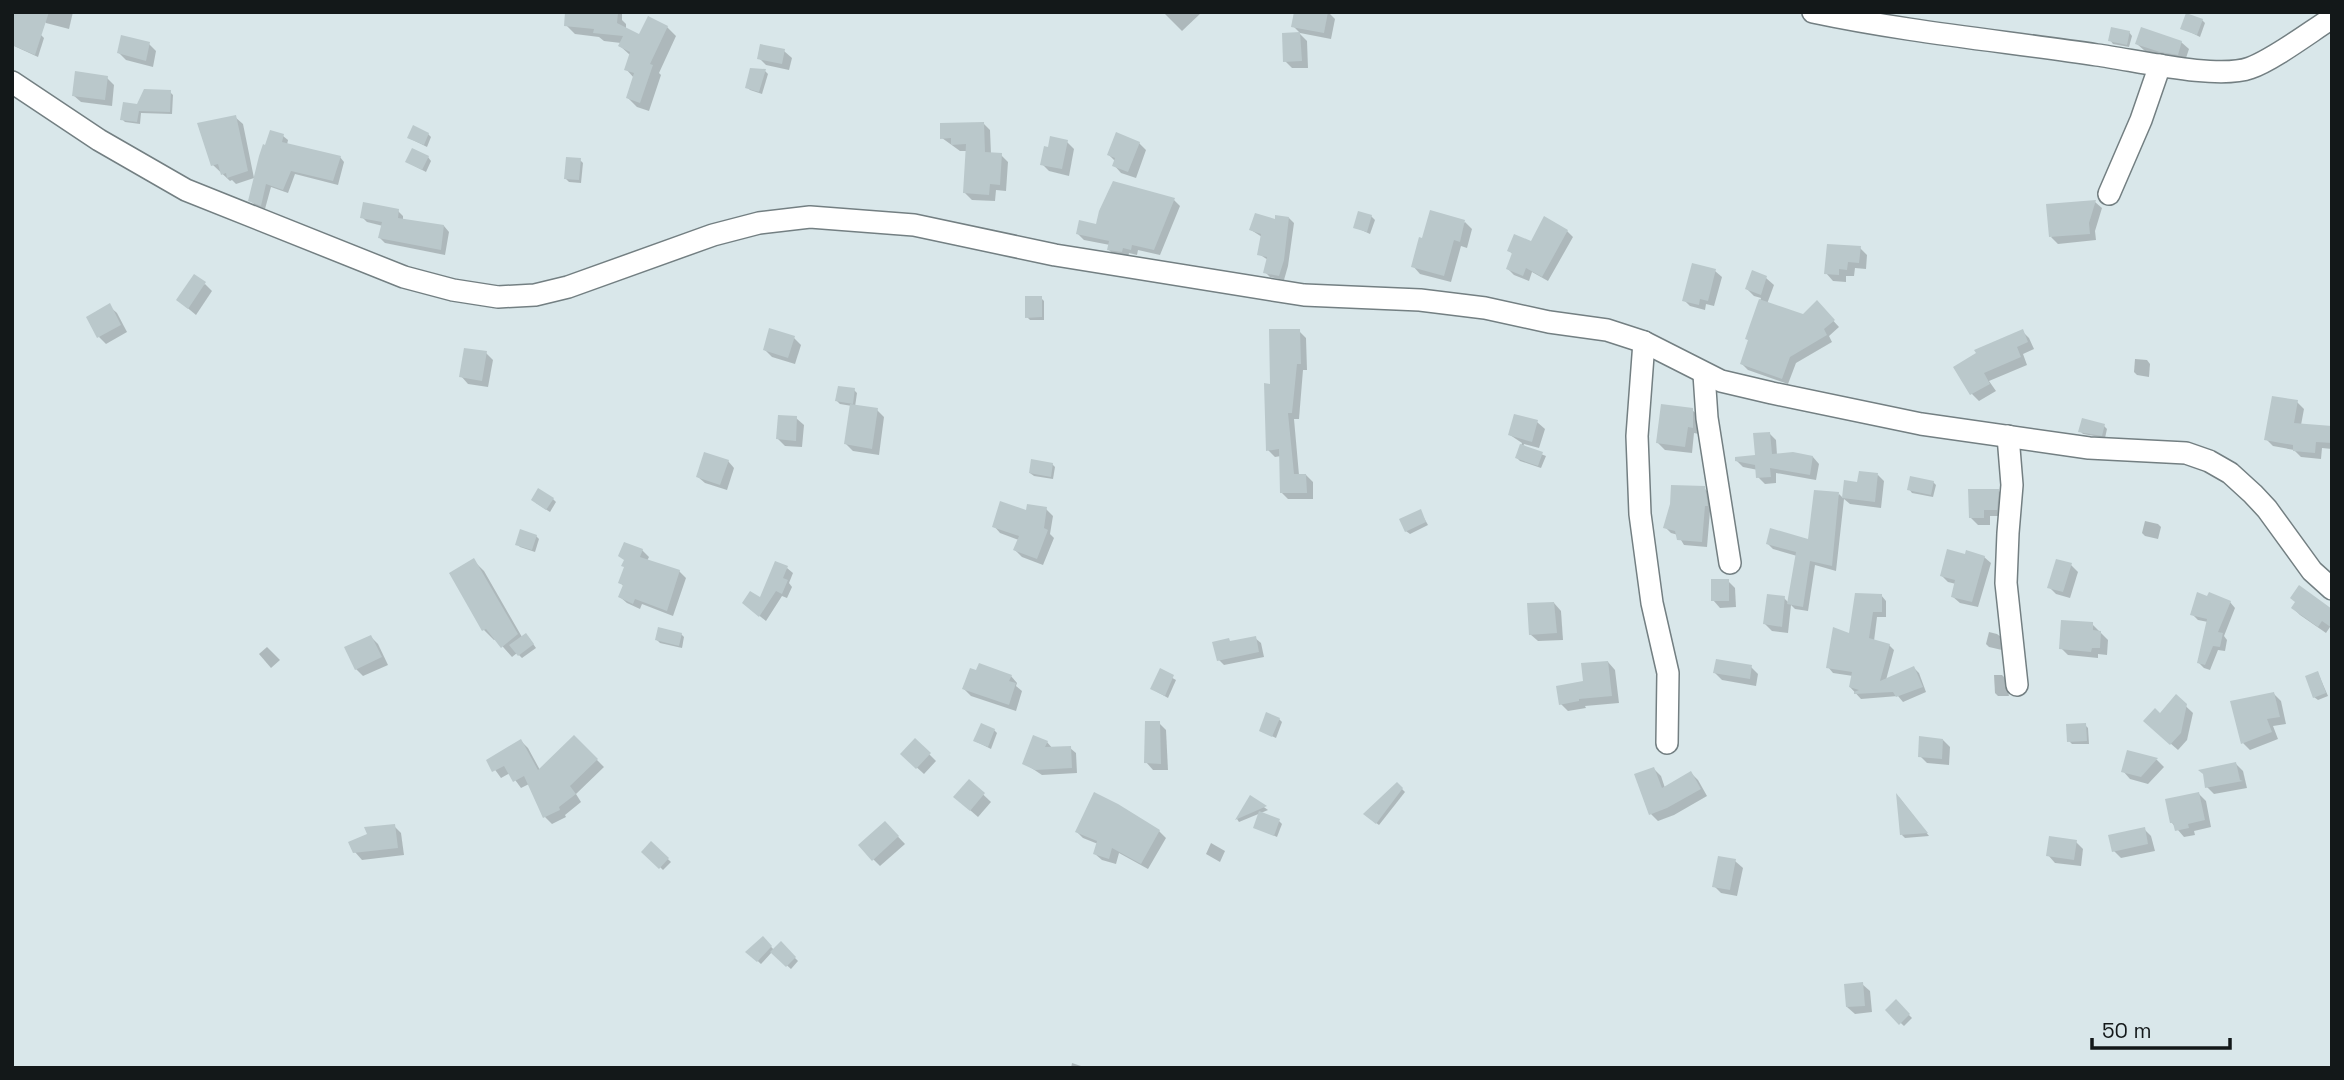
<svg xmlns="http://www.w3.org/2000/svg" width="2344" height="1080" font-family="'Space Grotesk',sans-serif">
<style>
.shadow{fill:#0003}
.building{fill:#bac8cb}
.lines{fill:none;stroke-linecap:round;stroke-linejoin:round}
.street-casing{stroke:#737f82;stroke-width:24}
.street{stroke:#fff;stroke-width:21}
</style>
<rect width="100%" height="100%" fill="#d9e7ea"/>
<g class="shadow">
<path d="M40,12H73L69,29L46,23L39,16Z"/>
<path d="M567,12H622V20L626,24V29L640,36L667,27L676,36L659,73L661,75L649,111L637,107L628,98L634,78L626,69L630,55L620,46L621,43L604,41L599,37L575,34L566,25Z"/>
<path d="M1166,12H1202L1182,31L1165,14Z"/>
<path d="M1328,12L1335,19L1331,39L1300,33L1293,26Z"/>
<path d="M2202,20L2205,23L2200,37L2182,28Z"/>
<path d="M12,32L41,35L44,38L38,57L12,45Z"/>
<path d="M2129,32L2132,36L2129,47L2113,44L2110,40Z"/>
<path d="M1299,33L1307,41L1308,68H1292L1285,61Z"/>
<path d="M2181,42L2189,49L2185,61L2145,51L2137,44Z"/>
<path d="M149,44L156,51L153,67L126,60L119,53Z"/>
<path d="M784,51L792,58L789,70L766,65L759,58Z"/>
<path d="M765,71L768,74L762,94L750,90L747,87Z"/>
<path d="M107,78L114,85L112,106L81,102L73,95Z"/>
<path d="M170,92L173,95L172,114L141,113L140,124L125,122L122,119L138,106Z"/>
<path d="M235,117L243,124L254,178L236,184L232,180L230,181L213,165Z"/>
<path d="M983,123L990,130L991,154L1001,155L1008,162L1006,191L996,190L995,201L972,200L965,193L968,151H960L942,138Z"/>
<path d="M428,134L431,137L427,147L409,138Z"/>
<path d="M283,136L288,140L287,145L340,157L344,162L338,185L295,174L288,193L271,187L265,209L255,205L250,200L267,147Z"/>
<path d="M1067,142L1074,149L1069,176L1049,171L1042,164Z"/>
<path d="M1139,143L1146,150L1136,178L1121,173L1114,165L1116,162L1109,155Z"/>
<path d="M428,157L431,161L426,172L407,162Z"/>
<path d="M580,160L583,163L581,183L569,182L566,179Z"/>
<path d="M1174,200L1180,206L1160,255L1138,250L1137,255L1129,253L1128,258L1115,256L1109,250L1110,245L1084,240L1078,234Z"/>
<path d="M2095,202L2102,208L2095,231L2096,240L2058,244L2051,237Z"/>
<path d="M398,211L403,216V220L444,226L449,232L445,255L385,243L380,238L383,226L367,222L362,217Z"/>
<path d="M1371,216L1375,220L1370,234L1355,227Z"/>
<path d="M1289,218L1294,223L1288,266L1284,280L1270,277L1265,272L1268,260L1259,254L1262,237L1251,230Z"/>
<path d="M1465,222L1472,229L1467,248L1461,246L1451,282L1420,274L1413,266Z"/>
<path d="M1567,231L1573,237L1548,281L1532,272L1529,281L1514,275L1508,269L1513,255L1509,250Z"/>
<path d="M1860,248L1867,255L1866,269L1855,268L1854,276H1846V282L1833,281L1826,273Z"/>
<path d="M1715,271L1722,277L1714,306L1706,304L1705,310L1690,306L1684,300Z"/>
<path d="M1766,278L1774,285L1767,304L1803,316L1817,303L1839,327L1829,336L1832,342L1796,363L1788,384L1748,370L1742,364L1750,341L1747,339L1761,298L1754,296L1747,289Z"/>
<path d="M205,284L212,291L196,315L178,300Z"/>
<path d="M1041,298L1044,301V320H1030L1027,317Z"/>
<path d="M109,306L117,313L127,332L106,344L99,337Z"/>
<path d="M1299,331L1306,338L1307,370H1303L1299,419H1294L1299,475H1306L1313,482V499H1288L1281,492V456L1275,457L1268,450L1271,386Z"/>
<path d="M2022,331L2029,338L2034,349L2023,354L2027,365L1989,381L1996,391L1979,401L1972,394L1955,367Z"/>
<path d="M794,338L801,345L795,364L772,357L765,350Z"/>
<path d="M486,353L493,360L488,387L468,384L461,376Z"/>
<path d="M2135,359L2147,360L2150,364L2149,377L2137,375L2134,372Z"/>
<path d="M854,390L857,393L855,407L877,410L884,417L879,455L853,451L846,444L852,406L840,404L837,401Z"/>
<path d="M2297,402L2304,409L2301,425L2332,427V449L2322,448L2321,459L2301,457L2294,450L2273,446L2266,439Z"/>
<path d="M1692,410L1700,417L1699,434L1694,433L1692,453L1665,450L1658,443Z"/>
<path d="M796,418L804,425L802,447L785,446L778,439Z"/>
<path d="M1537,422L1545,429L1539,448L1524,444L1523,447L1546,456L1541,468L1520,461L1517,458L1522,443L1510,435Z"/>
<path d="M2104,426L2107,429L2105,438L2083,434L2080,431Z"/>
<path d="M1769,433L1776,440L1777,455L1813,457L1819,464L1816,480L1776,473V483L1765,484L1758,477V470L1743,467L1737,461L1757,457Z"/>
<path d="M728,461L734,468L727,490L705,483L698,477Z"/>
<path d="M1052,464L1055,467L1053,479L1034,476L1030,473Z"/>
<path d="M1878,475L1884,481L1881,508L1850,504L1844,499L1836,571L1815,565L1808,611L1795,609L1791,605L1788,633L1772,631L1765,624L1784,598L1789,603L1797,556L1773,549L1768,544L1810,541L1839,494L1843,498L1846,482L1859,484Z"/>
<path d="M1933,482L1936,485L1933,497L1912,493L1909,489Z"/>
<path d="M1704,488L1710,494L1712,511H1710L1707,547L1684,545L1678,535L1671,533L1665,527Z"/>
<path d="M1998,490L2005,498L2003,516H1990V525H1978L1970,517Z"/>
<path d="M553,499L556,502L550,512L536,503Z"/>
<path d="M1046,509L1053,516L1050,534L1054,538L1043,565L1022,557L1015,550L1019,540L1000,533L994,526L1028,512Z"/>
<path d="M1420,511L1428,525L1410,534L1406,531Z"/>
<path d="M2145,521L2158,524L2161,527L2158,539L2145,536L2142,533Z"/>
<path d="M536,536L539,539L535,552L520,547L517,544Z"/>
<path d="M642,550L649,557L647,561L679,571L686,578L673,616L642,604L640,609L627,603L620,597L624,587L620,582L625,568Z"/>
<path d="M1967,556L1984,557L1991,563L1978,607L1960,603L1953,597L1956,584L1948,582L1942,576Z"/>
<path d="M474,561L484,571L522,637L529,638L536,648L522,658L517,653L512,657L496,639L494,640L484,630Z"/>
<path d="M2071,565L2078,572L2070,598L2056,594L2049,587Z"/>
<path d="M787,568L793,573L789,583L792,587L787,598L782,596L766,621L750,608L760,600Z"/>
<path d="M1728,581L1735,588L1736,607L1720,608L1713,600Z"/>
<path d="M1881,595L1886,601V617H1877L1874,641L1889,645L1894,650L1886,680L1914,668L1919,673L1926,692L1903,702L1898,696L1861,699L1850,687L1853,676L1833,673L1828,667Z"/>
<path d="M2230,602L2235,608L2224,636L2227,640L2225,651L2218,650L2210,670L2204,668L2199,663L2208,622L2198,620L2192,614Z"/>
<path d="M2297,602L2332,612V628L2330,627L2326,633L2300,615L2293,608Z"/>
<path d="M1554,603L1561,611L1563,640L1538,641L1530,634Z"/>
<path d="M2092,624L2108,640L2107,655L2098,654V658L2068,655L2061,648Z"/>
<path d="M1989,632L1997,634L2001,637L2002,650L1989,647L1986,644Z"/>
<path d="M681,634L684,637L682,648L660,643L657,640Z"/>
<path d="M371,637L378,644L388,665L363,676L356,669Z"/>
<path d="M1255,638L1261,643L1264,657L1224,665L1219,660L1231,643Z"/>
<path d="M267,647L280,660L271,668L259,654Z"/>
<path d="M1608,662L1615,670L1619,703L1585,706L1586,708L1568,711L1561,704Z"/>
<path d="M1751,667L1758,674L1756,686L1722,680L1715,673Z"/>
<path d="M1160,671L1176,680L1168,698L1152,689Z"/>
<path d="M978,672L1011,676L1017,683L1016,686L1022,691L1016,711L971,696L964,689Z"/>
<path d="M2318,673L2328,696L2318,700L2314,697Z"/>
<path d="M1994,675H2002L2005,678L2009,696H1998L1995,693Z"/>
<path d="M2274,694L2281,701L2286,724L2273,726L2278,739L2250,750L2243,743Z"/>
<path d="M2176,697L2193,713L2187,740L2178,750L2153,728L2160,715Z"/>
<path d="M1279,719L1282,722L1276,738L1261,731Z"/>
<path d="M1159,723L1166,730L1168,770H1153L1146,762Z"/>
<path d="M2085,725L2088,728L2089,744H2072L2069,741Z"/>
<path d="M994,730L997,733L991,749L975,741Z"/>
<path d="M574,737L604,767L576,794L581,802L565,815L566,817L552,824L545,817L529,784L521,788L510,773L501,778L488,760L521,741L528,748L540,770Z"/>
<path d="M915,740L936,761L924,774L902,754Z"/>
<path d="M1943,740L1950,747L1949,765L1927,763L1920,756Z"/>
<path d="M1047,742L1053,749L1070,748L1076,753L1077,773L1042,775L1024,763Z"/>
<path d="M2128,752L2157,760L2164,767L2148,784L2130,779L2123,771Z"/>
<path d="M2236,764L2243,771L2247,788L2214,794L2207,787Z"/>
<path d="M1654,769L1661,776L1665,788L1691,773L1698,780L1707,796L1674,815L1658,821L1651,814Z"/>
<path d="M969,781L991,802L978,817L963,804Z"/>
<path d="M1397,784L1405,792L1379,825L1368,817Z"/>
<path d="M2199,794L2206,801L2211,827L2194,831L2195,835L2184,837L2172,823Z"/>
<path d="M1899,797L1929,836L1905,838L1902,835Z"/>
<path d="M1251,798L1268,810L1239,822L1237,819Z"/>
<path d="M1279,821L1282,824L1277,837L1255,827Z"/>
<path d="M885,823L905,844L880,866L873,859Z"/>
<path d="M394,826L401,833L404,855L362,860L355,852Z"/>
<path d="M2144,829L2151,836L2155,851L2121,858L2114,851Z"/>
<path d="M1159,831L1166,838L1148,869L1119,853L1116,864L1102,860L1095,854L1098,844L1083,838L1077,832Z"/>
<path d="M2076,842L2083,849L2081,866L2055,863L2048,855Z"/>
<path d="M651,843L671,862L663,870L644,851Z"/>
<path d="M1211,843L1225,851L1220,862L1206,854Z"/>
<path d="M1735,861L1743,868L1737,896L1721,893L1714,886Z"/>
<path d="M763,938L774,950L781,944L798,961L791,969L772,952L761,964L748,952Z"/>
<path d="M1862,984L1870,991L1872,1012L1855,1014L1847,1007Z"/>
<path d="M1896,1002L1912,1018L1904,1026L1887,1010Z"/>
<path d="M1072,1063L1084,1067L1086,1068H1071Z"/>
</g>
<g class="building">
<path d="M12,12H49L35,55L12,45Z"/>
<path d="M565,12L618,13L617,23L639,34L648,16L668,26L650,64L653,65L640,103L626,98L634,73L624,70L630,52L618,46L623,36L593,33L594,29L564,26Z"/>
<path d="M1294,12H1328L1324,33L1291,27Z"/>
<path d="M2186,13L2203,19L2197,35L2180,29Z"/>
<path d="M2111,27L2130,31L2127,45L2108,41Z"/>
<path d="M2141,27L2182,41L2178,55L2160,52L2135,44Z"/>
<path d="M1300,32L1302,61L1283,62L1282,33Z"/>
<path d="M121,35L150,42L146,61L117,53Z"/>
<path d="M760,44L785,49L782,64L757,59Z"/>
<path d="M750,68L766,69L759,92L745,88Z"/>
<path d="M75,71L108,76L105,100L72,96Z"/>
<path d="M144,89L171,90L170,112L139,111L137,122L120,120L123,102L137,104Z"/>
<path d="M236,115L248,171L227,178L226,173L221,175L218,164L211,166L197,123Z"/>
<path d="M984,122L985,152L1002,153L1000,185L990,184L989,195L963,193L966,144L951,145V138L940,139V123Z"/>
<path d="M413,125L429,133L424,145L407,138Z"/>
<path d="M270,130L284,134L282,142L341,156L333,181L291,171L283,190L266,184L261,206L248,201L259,156L263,144L265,145Z"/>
<path d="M1116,132L1140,142L1128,172L1112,166L1115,158L1107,155Z"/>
<path d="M1050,136L1068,140L1062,169L1040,165L1044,146L1048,147Z"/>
<path d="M412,148L429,156L422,170L405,162Z"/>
<path d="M566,157L581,158L579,180L564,179Z"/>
<path d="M1113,181L1175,198L1154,250L1132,245L1131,250L1123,248L1122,252L1107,250L1109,241L1076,234L1079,220L1096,224L1099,211Z"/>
<path d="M2096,200L2089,223L2090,234L2049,237L2046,204Z"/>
<path d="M363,202L399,209L398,218L444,225L441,250L378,238L382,222L360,218Z"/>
<path d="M1430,210L1465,220L1460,242L1454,240L1444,276L1411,267L1419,237L1422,238Z"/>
<path d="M1358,211L1372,215L1367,232L1353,228Z"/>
<path d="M1255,213L1275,219V215L1289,217L1284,260L1279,276L1263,273L1267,257L1257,255L1261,234L1249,230Z"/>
<path d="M1544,216L1568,230L1542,277L1526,268L1523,276L1506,269L1512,253L1507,251L1514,234L1531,241Z"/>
<path d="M1827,244L1861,246L1859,263L1848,262L1847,270L1839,269V275L1824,274Z"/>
<path d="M1692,263L1716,269L1708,301L1700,299L1699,305L1682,301Z"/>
<path d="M1752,270L1767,276L1761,295L1745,289Z"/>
<path d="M194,274L206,282L188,309L176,300Z"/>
<path d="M1025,296H1042V317L1025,318Z"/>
<path d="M1759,299L1803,314L1817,300L1835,320L1824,329L1827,335L1790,357L1782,379L1740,364L1748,340L1745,339Z"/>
<path d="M110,303L121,325L97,338L86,317Z"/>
<path d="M769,328L795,336L788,358L763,350Z"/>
<path d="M1269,329H1300L1301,364H1297L1292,413H1288L1294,474H1306L1307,493H1280L1279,449L1266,451L1264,383L1270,384Z"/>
<path d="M2023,329L2028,342L2017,347L2021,357L1984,373L1990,384L1970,395L1953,367L1976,353L1974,350Z"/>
<path d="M464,348L487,351L482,381L459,377Z"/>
<path d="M838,386L855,388L853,404L835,401Z"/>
<path d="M2272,396L2298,400L2294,423L2332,426V443L2316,442L2315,453L2293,451V445L2264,440Z"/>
<path d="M850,404L878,408L872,449L844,444Z"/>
<path d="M1661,404L1693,408V428L1688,427L1685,447L1656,443Z"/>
<path d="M1514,414L1538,420L1532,442L1508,435Z"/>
<path d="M778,415L797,416L796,441L776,439Z"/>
<path d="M2082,418L2105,424L2102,436L2078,432Z"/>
<path d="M1770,432L1772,454L1793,452L1813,456L1810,475L1770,468L1771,477L1756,478L1755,465L1735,461V457L1755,455L1753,433Z"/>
<path d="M1520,444L1543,452L1538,466L1515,458Z"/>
<path d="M704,452L729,460L720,485L696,477Z"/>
<path d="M1031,459L1053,463L1051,477L1029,473Z"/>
<path d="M1859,471L1878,473L1875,502L1842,498L1844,480L1857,482Z"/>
<path d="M1910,476L1934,481L1931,495L1907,490Z"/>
<path d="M1671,485L1705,486L1708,506H1705L1702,542L1677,540L1675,531L1663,528L1670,504Z"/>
<path d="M538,488L554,498L546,510L531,500Z"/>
<path d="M1968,489H1999L1997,510H1984V518H1969Z"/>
<path d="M1814,490L1839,492L1832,566L1810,561L1803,607L1787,604L1796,552L1766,544L1770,528L1808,539Z"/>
<path d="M1000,501L1026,510L1027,504L1047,507L1044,528L1048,530L1037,559L1013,550L1019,536L992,527Z"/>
<path d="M1421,509L1426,522L1405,532L1399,519Z"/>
<path d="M520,529L537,535L532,550L515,545Z"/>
<path d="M624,542L643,549L640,557L680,570L667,611L635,599L633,604L618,597L623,585L618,583L624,567L621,566L624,560L618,556Z"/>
<path d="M1947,549L1965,554L1966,550L1985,556L1972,602L1951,597L1955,580L1940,576Z"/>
<path d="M474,558L518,634L501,648L486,629L482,631L449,573Z"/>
<path d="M2056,559L2072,563L2063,592L2047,588Z"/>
<path d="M775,561L788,566L783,578L788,580L782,594L776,591L759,617L742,603L750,591L760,597Z"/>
<rect x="1711" y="579" width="18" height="22"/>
<path d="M2299,585L2332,609V628L2322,621L2318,627L2291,608L2295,602L2290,598Z"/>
<path d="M2197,592L2207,596L2209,592L2231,601L2218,632L2223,633L2220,647L2213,646L2205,665L2197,663L2207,619L2190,615Z"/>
<path d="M1855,593L1882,594V612H1873L1869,638L1890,644L1880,681L1914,666L1923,687L1896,697L1893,692L1854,694V692L1859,690L1849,687L1852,672L1826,668L1833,627L1849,633Z"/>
<path d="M1767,594L1785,596L1782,627L1763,624Z"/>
<path d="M1554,602L1557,633L1529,635L1527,603Z"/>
<path d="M2061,620L2093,622V630L2101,631L2100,648H2092L2091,652L2059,649Z"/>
<path d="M658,627L682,633L679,646L655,640Z"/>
<path d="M526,633L534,644L518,656L509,645Z"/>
<path d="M371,635L382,657L355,670L344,647Z"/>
<path d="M1256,636L1259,652L1217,661L1212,642L1229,638L1230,641Z"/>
<path d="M1716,659L1752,665L1750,679L1713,673Z"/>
<path d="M1608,661L1612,696L1579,699V701L1559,705L1556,686L1583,681L1581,663Z"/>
<path d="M979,663L1012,675L1009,681L1016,683L1009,705L962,689L970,668L976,670Z"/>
<path d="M1160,668L1174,675L1165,696L1150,689Z"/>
<path d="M2318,671L2326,693L2313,698L2305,676Z"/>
<path d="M2274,692L2280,717L2267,719L2272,732L2241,744L2230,701Z"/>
<path d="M2176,694L2187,704L2181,733L2170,745L2143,721L2155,708L2160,713Z"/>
<path d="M1266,712L1280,718L1272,737L1259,731Z"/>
<path d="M1145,721H1160L1161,764L1144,763Z"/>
<path d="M981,723L995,729L988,747L973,741Z"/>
<path d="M2086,723L2087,741L2067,742L2066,724Z"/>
<path d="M574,735L598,759L570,786L576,794L559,807L560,810L543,818L524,776L513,782L504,766L492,772L486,760L521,739L538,770Z"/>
<path d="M1033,735L1048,741L1045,747L1071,746L1072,768L1035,770L1022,764Z"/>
<path d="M1919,736L1943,739L1942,759L1918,757Z"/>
<path d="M915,738L931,753L916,769L900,754Z"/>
<path d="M2127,750L2158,758L2141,777L2121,772Z"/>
<path d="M2236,762L2240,780L2243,781L2205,788L2203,774L2198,770Z"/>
<path d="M1654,767L1662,788L1691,771L1701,789L1667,808L1649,815L1634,774Z"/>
<path d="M969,779L985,793L970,811L953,797Z"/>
<path d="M1397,782L1403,788L1376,824L1363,814Z"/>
<path d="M1094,792L1118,804L1160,830L1141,864L1112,848L1109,859L1093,854L1097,841L1075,832Z"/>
<path d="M2199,792L2205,820L2188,824L2189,828L2175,831L2173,823H2170L2165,799Z"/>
<path d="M1896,793L1928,833L1900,835Z"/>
<path d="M1250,795L1267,806L1235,820Z"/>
<path d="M1259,811L1280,819L1274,836L1253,828Z"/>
<path d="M885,821L899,836L872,861L858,845Z"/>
<path d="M395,824L398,848L353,853L348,842L367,834L364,827Z"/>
<path d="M2145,827L2148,844L2112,852L2108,835Z"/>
<path d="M2049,836L2077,840L2074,860L2046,856Z"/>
<path d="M651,841L669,858L659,869L641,852Z"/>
<path d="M1718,856L1736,859L1730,890L1712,887Z"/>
<path d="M763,936L772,946L757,962L745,952Z"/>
<path d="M781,941L796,957L786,967L770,952Z"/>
<path d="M1863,982L1865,1006L1846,1007L1844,984Z"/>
<path d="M1896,999L1910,1014L1899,1025L1885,1010Z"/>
</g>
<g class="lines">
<g class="street-casing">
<g id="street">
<path d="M1813,12C1907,32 2003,41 2097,55C2135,60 2217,80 2250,68C2273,60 2310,32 2332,18"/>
<path d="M12,82L99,140L186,190L404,277L453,290L498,297L535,295L568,287L713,235L759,223L810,217L914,225L1055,255L1304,295L1420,300L1485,308L1549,322L1607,330L1644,342L1721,381L1772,393L1921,424L2089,448L2186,453L2209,461L2230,473L2253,494L2267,509L2312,571L2332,589"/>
<path d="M2109,194L2141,120L2160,65"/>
<path d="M1644,342L1637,436L1640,514L1652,603L1668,673L1667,743"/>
<path d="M1704,374L1707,418L1730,563"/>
<path d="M2008,436L2012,485L2008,533L2006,583L2017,685"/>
</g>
</g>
<use href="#street" class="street"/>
</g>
<rect width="2344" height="1080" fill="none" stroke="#131819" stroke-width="28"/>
<path d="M2092 1038v10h138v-10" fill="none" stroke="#131819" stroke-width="3.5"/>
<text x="2102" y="1038" font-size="21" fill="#131819" stroke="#d9e7ea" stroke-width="5" paint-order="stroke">50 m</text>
</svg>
